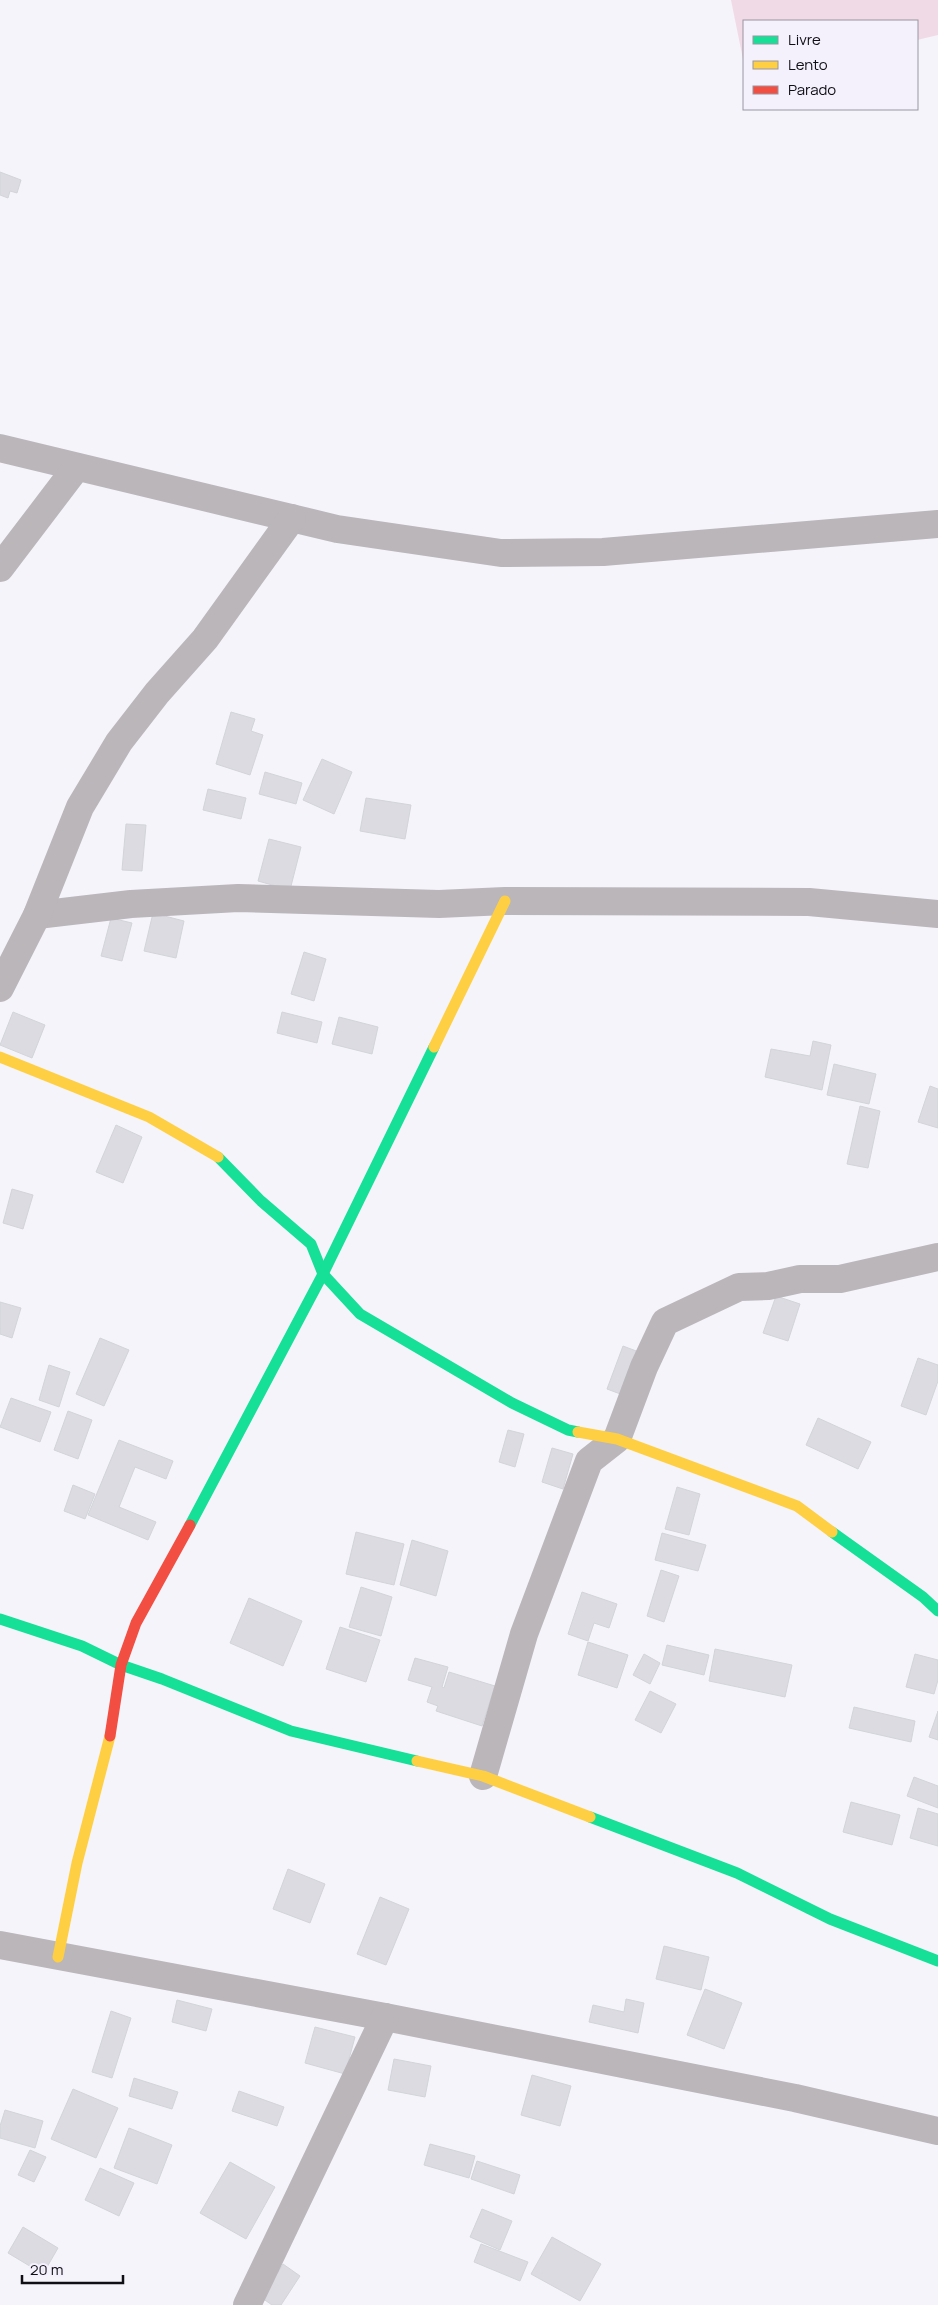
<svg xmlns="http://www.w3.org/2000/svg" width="938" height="2305" font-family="Manrope,sans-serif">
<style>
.green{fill:#f0dae6}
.building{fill:#dbdbe1;stroke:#d3d4db}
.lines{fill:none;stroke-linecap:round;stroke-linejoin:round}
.street{stroke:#bab6ba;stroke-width:28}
.fast{stroke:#16e098;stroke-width:11}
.slow{stroke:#ffcf43;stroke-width:11}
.jam{stroke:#f24e42;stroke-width:11}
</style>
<rect width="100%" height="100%" fill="#f5f4fa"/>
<path class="green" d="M731,0H938V35L917,40V21H744V64Z"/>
<g class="building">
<path d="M0,172L21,180L17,193L10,191L8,198L0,195Z"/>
<path d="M231,712L255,719L251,731L263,735L250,775L216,764Z"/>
<path d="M322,759L352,772L334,814L303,800Z"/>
<path d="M265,772L302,783L296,804L259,794Z"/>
<path d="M208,789L246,798L241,819L203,810Z"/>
<path d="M366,798L411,805L405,839L360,831Z"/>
<path d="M126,824L146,825L142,871L122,870Z"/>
<path d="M269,839L301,847L290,890L258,881Z"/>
<path d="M153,913L184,921L176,958L144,951Z"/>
<path d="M111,918L132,923L122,961L101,956Z"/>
<path d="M304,952L326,959L314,1001L291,994Z"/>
<path d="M13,1012L45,1025L32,1058L0,1045Z"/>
<path d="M282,1012L322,1022L317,1043L277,1033Z"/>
<path d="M339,1017L378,1027L372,1054L332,1044Z"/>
<path d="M813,1041L831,1045L822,1090L765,1077L771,1049L810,1056Z"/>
<path d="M834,1064L876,1074L869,1104L827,1095Z"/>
<path d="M930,1086L938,1089V1128L918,1122Z"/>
<path d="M860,1106L880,1111L868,1168L847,1164Z"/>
<path d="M116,1125L142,1137L123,1183L96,1172Z"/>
<path d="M12,1189L33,1195L23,1229L3,1223Z"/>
<path d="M776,1296L800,1304L788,1341L763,1333Z"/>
<path d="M0,1302L21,1308L12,1338L0,1334Z"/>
<path d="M100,1338L129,1350L104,1406L76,1394Z"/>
<path d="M623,1346L639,1352L623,1395L607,1389Z"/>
<path d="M918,1358L938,1365V1381L926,1415L901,1406Z"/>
<path d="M49,1365L70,1372L59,1407L39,1400Z"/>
<path d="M11,1398L51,1412L40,1442L0,1427Z"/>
<path d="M68,1411L92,1420L78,1459L54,1450Z"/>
<path d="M818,1418L871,1442L858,1469L806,1445Z"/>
<path d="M508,1430L524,1434L515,1467L499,1462Z"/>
<path d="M119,1440L173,1461L166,1479L135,1467L119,1507L156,1522L148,1540L88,1515Z"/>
<path d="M552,1448L573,1454L563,1489L542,1482Z"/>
<path d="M73,1485L95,1494L85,1519L64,1511Z"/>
<path d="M677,1487L700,1494L689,1535L665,1529Z"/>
<path d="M356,1532L404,1544L394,1585L346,1574Z"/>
<path d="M662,1533L706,1545L698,1571L655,1560Z"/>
<path d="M412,1540L448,1551L436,1596L400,1585Z"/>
<path d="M661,1570L679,1576L664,1622L647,1616Z"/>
<path d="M361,1587L392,1597L381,1636L349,1627Z"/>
<path d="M582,1592L617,1604L609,1628L594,1623L588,1641L568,1634Z"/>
<path d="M249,1598L302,1621L283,1666L230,1643Z"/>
<path d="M340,1627L380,1640L366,1682L326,1669Z"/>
<path d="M588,1642L628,1655L617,1688L578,1675Z"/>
<path d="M667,1645L709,1655L704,1675L662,1665Z"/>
<path d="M715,1649L792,1665L785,1697L709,1681Z"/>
<path d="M644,1654L660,1663L650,1684L633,1675Z"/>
<path d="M915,1654L938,1660V1680L934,1694L906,1687Z"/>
<path d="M415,1658L448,1667L442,1687L444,1688L449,1672L495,1686L482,1726L436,1711L438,1706L427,1702L432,1687L408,1680Z"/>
<path d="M650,1691L676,1704L661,1733L635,1720Z"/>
<path d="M854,1707L915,1721L911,1742L849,1728Z"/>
<path d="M938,1711V1740L929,1737Z"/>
<path d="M914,1777L938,1786V1808L907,1796Z"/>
<path d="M851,1802L900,1815L892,1845L843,1832Z"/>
<path d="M918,1808L938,1814V1846L910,1838Z"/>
<path d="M288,1869L325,1884L310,1923L273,1909Z"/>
<path d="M380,1897L409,1909L386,1965L357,1954Z"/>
<path d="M664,1946L709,1957L701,1990L656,1979Z"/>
<path d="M705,1989L742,2003L724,2049L687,2035Z"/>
<path d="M626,1999L644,2003L638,2033L589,2022L593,2005L624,2012Z"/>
<path d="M177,2000L212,2009L206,2031L172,2022Z"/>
<path d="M111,2011L131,2018L112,2078L92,2072Z"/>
<path d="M315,2027L355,2037L345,2074L305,2063Z"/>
<path d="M394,2059L431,2066L425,2097L388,2090Z"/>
<path d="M532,2075L571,2086L560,2126L521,2115Z"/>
<path d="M134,2078L178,2092L172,2109L129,2096Z"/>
<path d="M73,2089L118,2108L96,2158L51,2139Z"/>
<path d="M239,2091L284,2107L277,2126L232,2111Z"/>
<path d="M5,2110L43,2121L35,2148L0,2138V2126Z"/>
<path d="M129,2128L172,2145L157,2184L114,2168Z"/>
<path d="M430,2144L475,2156L469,2178L424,2165Z"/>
<path d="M30,2150L46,2157L34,2182L18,2175Z"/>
<path d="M477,2161L520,2175L514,2194L471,2179Z"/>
<path d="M230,2162L275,2187L246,2239L200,2213Z"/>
<path d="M100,2168L134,2183L119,2216L85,2200Z"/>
<path d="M482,2209L512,2221L500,2250L470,2237Z"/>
<path d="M23,2227L58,2248L43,2274L8,2253Z"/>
<path d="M552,2237L601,2264L580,2301L531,2274Z"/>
<path d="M481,2244L528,2262L520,2281L474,2262Z"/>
<path d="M283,2264L300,2276L281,2305H272L262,2298Z"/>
</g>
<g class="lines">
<g class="street">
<path d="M0,448L337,529L501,553L603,552L938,524"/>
<path d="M0,568L76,468"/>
<path d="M37,915L131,904L238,898L439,904L505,901L809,902L938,914"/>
<path d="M0,988L37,915L80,807L119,742L157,693L205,639L292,518"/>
<path d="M483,1776L524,1634L589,1461L617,1439L644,1367L665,1322L739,1287L768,1286L800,1279H840L938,1257"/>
<path d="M0,1945L385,2017L795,2098L938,2131"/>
<path d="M247,2305L385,2017"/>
</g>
<g class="fast">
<path d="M218,1157L261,1201L311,1244L323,1274L360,1314L512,1403L568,1430L578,1432"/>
<path d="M190,1525L323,1274L434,1047"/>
<path d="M832,1532L923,1597L938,1611"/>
<path d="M0,1619L82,1646L121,1665L162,1679L291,1731L417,1761"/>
<path d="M590,1817L737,1873L830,1919L938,1961"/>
</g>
<g class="slow">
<path d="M434,1047L505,901"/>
<path d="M0,1057L149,1117L218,1157"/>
<path d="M578,1432L617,1439L797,1506L832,1532"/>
<path d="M417,1761L483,1776L590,1817"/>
<path d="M58,1957L77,1863L110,1736"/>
</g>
<path class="jam" d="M110,1736L121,1665L136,1623L190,1525"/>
</g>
<rect x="743" y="20" width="175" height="90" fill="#f4f1fd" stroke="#9996a0"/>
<rect x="753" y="36" width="25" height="8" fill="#16e098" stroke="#9996a0"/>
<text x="788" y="45" font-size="15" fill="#100e15">Livre</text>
<rect x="753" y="61" width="25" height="8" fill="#ffcf43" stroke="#9996a0"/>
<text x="788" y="70" font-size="15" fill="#100e15">Lento</text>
<rect x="753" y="86" width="25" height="8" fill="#f24e42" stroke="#9996a0"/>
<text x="788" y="95" font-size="15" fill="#100e15">Parado</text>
<path d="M22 2275v8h101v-8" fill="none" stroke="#100e15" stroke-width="2.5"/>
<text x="30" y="2275" font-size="15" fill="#100e15" stroke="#f4f1fd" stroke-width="4" paint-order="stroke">20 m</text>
</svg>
